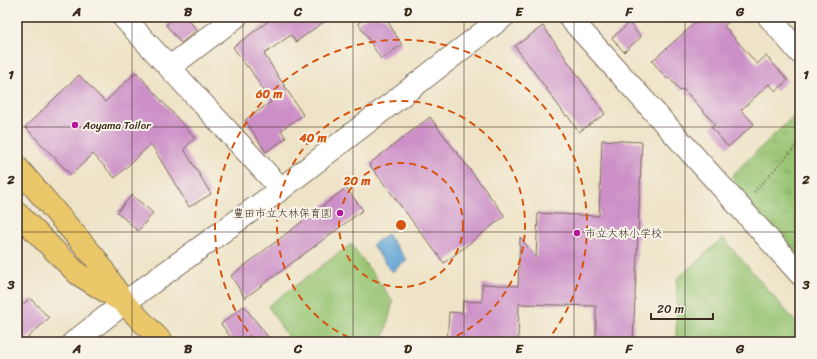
<svg xmlns="http://www.w3.org/2000/svg" width="817" height="359" font-family="Sriracha,'Klee One',sans-serif">
<style>
.grass{fill:url(#grass-tufts);stroke:#6a7848}
.pitch{fill:#98c573;stroke:#6a7848}
.water{fill:#61a5d6;stroke:#4e687a}
.building{fill:#cc8fc7}
.lines{fill:none;stroke-linecap:round;stroke-linejoin:round}
.minor-casing{stroke:#7a6b59;stroke-width:24}
.major-casing{stroke:#7a6b59;stroke-width:24}
.path{stroke:#7a6b59;stroke-width:2.5;stroke-dasharray:1 3;stroke-linecap:butt}
.minor{stroke:#fff;stroke-width:22}
.major{stroke:#eac769;stroke-width:22}
.grid{fill:none;stroke:#3b2a1e;stroke-width:1;stroke-opacity:0.55}
.ring{fill:none;stroke:#d7540e;stroke-width:2;stroke-dasharray:7 5}
.poi-dot{fill:#b5179e;stroke:#f7f3e8;stroke-width:1.5}
.labels{text-anchor:middle;stroke-width:4;stroke-linejoin:round;paint-order:stroke}
.poi-label{font-size:11px;fill:#3b2a1e;stroke:#f7f3e8;text-anchor:start}
.centre{fill:#d7540e;stroke:#f7f3e8;stroke-width:2}
.ring-label{font-size:12px;text-anchor:middle;font-weight:bold;fill:#d7540e;stroke:#f7f3e8;stroke-width:4;stroke-linejoin:round;paint-order:stroke}
.neatline{fill:none;stroke:#3b2a1e;stroke-width:1.5}
.grid-label{font-size:13px;text-anchor:middle;font-weight:bold;fill:#3b2a1e}
</style>
<defs>
<pattern id="grass-tufts" width="24" height="20" patternUnits="userSpaceOnUse"><rect width="24" height="20" fill="#98c573"/><path d="M3 7l-1-3M5 7V3M7 7l1-3M15 17l-1-3M17 17v-4M19 17l1-3" fill="none" stroke="#7da05e"/></pattern>
</defs>
<rect width="100%" height="100%" fill="#f7f3e8"/>
<filter id="ink" filterUnits="userSpaceOnUse"><feTurbulence type="fractalNoise" baseFrequency=".025" numOctaves="2"/><feDisplacementMap in="SourceGraphic" scale="8" xChannelSelector="R" yChannelSelector="G"/><feConvolveMatrix kernelMatrix="1 2 1 2 8 2 1 2 1" color-interpolation-filters="sRGB"/></filter>
<filter id="wash" filterUnits="userSpaceOnUse"><feTurbulence type="fractalNoise" baseFrequency=".012" numOctaves="4" result="noise"/><feDisplacementMap in="SourceGraphic" scale="16" xChannelSelector="R" yChannelSelector="G"/><feGaussianBlur stdDeviation="0.9" result="paint"/><feColorMatrix in="noise" values="0 0 0 0 0 0 0 0 0 0 0 0 0 0 0 0 0 1.4 0 .05"/><feComposite in="paint" operator="in"/></filter>
<g filter="url(#wash)">
<rect width="100%" height="100%" fill="#eee3c6"/>
<path class="grass" d="M800,110V260L757,214L731,176Z"/>
<g class="pitch">
<path d="M723,238L800,327V342H676L677,279Z"/>
<path d="M351,244L393,301L383,342H291L268,306Z"/>
</g>
<path class="water" d="M387,234L407,260L392,272L372,245Z"/>
<g id="blocks">
<g class="building">
<path d="M175,17H186L197,30L181,43L166,25Z"/>
<path d="M274,17H330L296,42L291,35L264,54L303,115L281,130L286,138L266,152L245,120L271,102L248,66L247,67L233,47Z"/>
<path d="M367,17H385L402,45L381,59L358,23Z"/>
<path d="M702,17H734L724,26L757,64L766,56L788,80L776,91L769,84L741,110L754,124L728,147L711,127L715,124L688,94L683,89L680,91L669,77L667,79L652,61Z"/>
<path d="M629,23L641,37L624,52L612,38Z"/>
<path d="M543,26L605,114L579,132L567,115L566,116L515,46Z"/>
<path d="M136,72L195,138L184,149L211,194L189,207L151,144L115,178L93,154L71,175L25,127L79,75L105,102Z"/>
<path d="M430,117L505,216L444,263L369,164Z"/>
<path d="M602,140L642,142L633,342H596V306L519,304L518,342H447L449,312L462,313L463,301L482,302V284L518,286L520,237L536,258L538,213L599,216Z"/>
<path d="M346,188L363,210L245,298L231,276Z"/>
<path d="M132,195L153,213L138,231L117,212Z"/>
<path d="M30,298L49,318L23,342H17V310Z"/>
<path d="M244,306L272,342H234L221,324Z"/>
</g>
</g>
</g>
<g filter="url(#ink)">
<use href="#blocks" fill-opacity="0" stroke="#7a6b59" stroke-width="1"/>
<g class="lines">
<g class="minor-casing">
<g id="minor">
<path d="M123,17L281,189"/>
<path d="M569,17L800,274"/>
<path d="M769,17L800,53"/>
<path d="M170,67L236,17"/>
<path d="M74,342L124,303L281,189L503,17"/>
</g>
</g>
<g class="major-casing">
<g id="major">
<path d="M17,167L96,259L124,303L162,342"/>
<path d="M17,213L78,274L118,299"/>
</g>
</g>
<path class="path" d="M754,192L800,142"/>
<use href="#minor" class="minor"/>
<use href="#major" class="major"/>
</g>
</g>
<path class="grid" d="M132,17V342M243,17V342M353,17V342M464,17V342M574,17V342M685,17V342M17,127H800M17,232H800"/>
<g class="ring">
<circle cx="401" cy="225" r="62"/>
<path d="M360 342A124 124 0 1 1 442 342"/>
<path d="M255 341A186 186 0 1 1 547 341"/>
</g>
<g class="poi-dot">
<circle cx="75" cy="125" r="4"/>
<circle cx="340" cy="213" r="4"/>
<circle cx="577" cy="233" r="4"/>
</g>
<g class="labels">
<g class="poi-label">
<text x="83" y="129">Aoyama Tailor</text>
<text x="332" y="217" text-anchor="end">豊田市立大林保育園</text>
<text x="585" y="237">市立大林小学校</text>
</g>
</g>
<circle cx="401" cy="225" r="6" class="centre"/>
<g class="ring-label">
<text x="269" y="98">60 m</text>
<text x="313" y="142">40 m</text>
<text x="357" y="185">20 m</text>
</g>
<rect width="817" height="359" fill="none" stroke="#f7f3e8" stroke-width="44"/>
<path d="M651 313v6h62v-6" fill="none" stroke="#3b2a1e" stroke-width="2"/>
<text x="657" y="313" font-size="12" fill="#3b2a1e" stroke="#f7f3e8" stroke-width="3" paint-order="stroke">20 m</text>
<rect x="22" y="22" width="773" height="315" class="neatline"/>
<g class="grid-label">
<text x="77" y="16">A</text>
<text x="188" y="16">B</text>
<text x="298" y="16">C</text>
<text x="408" y="16">D</text>
<text x="519" y="16">E</text>
<text x="629" y="16">F</text>
<text x="740" y="16">G</text>
<text x="11" y="79">1</text>
<text x="806" y="79">1</text>
<text x="11" y="184">2</text>
<text x="806" y="184">2</text>
<text x="11" y="289">3</text>
<text x="806" y="289">3</text>
<text x="77" y="353">A</text>
<text x="188" y="353">B</text>
<text x="298" y="353">C</text>
<text x="408" y="353">D</text>
<text x="519" y="353">E</text>
<text x="629" y="353">F</text>
<text x="740" y="353">G</text>
</g>
</svg>
